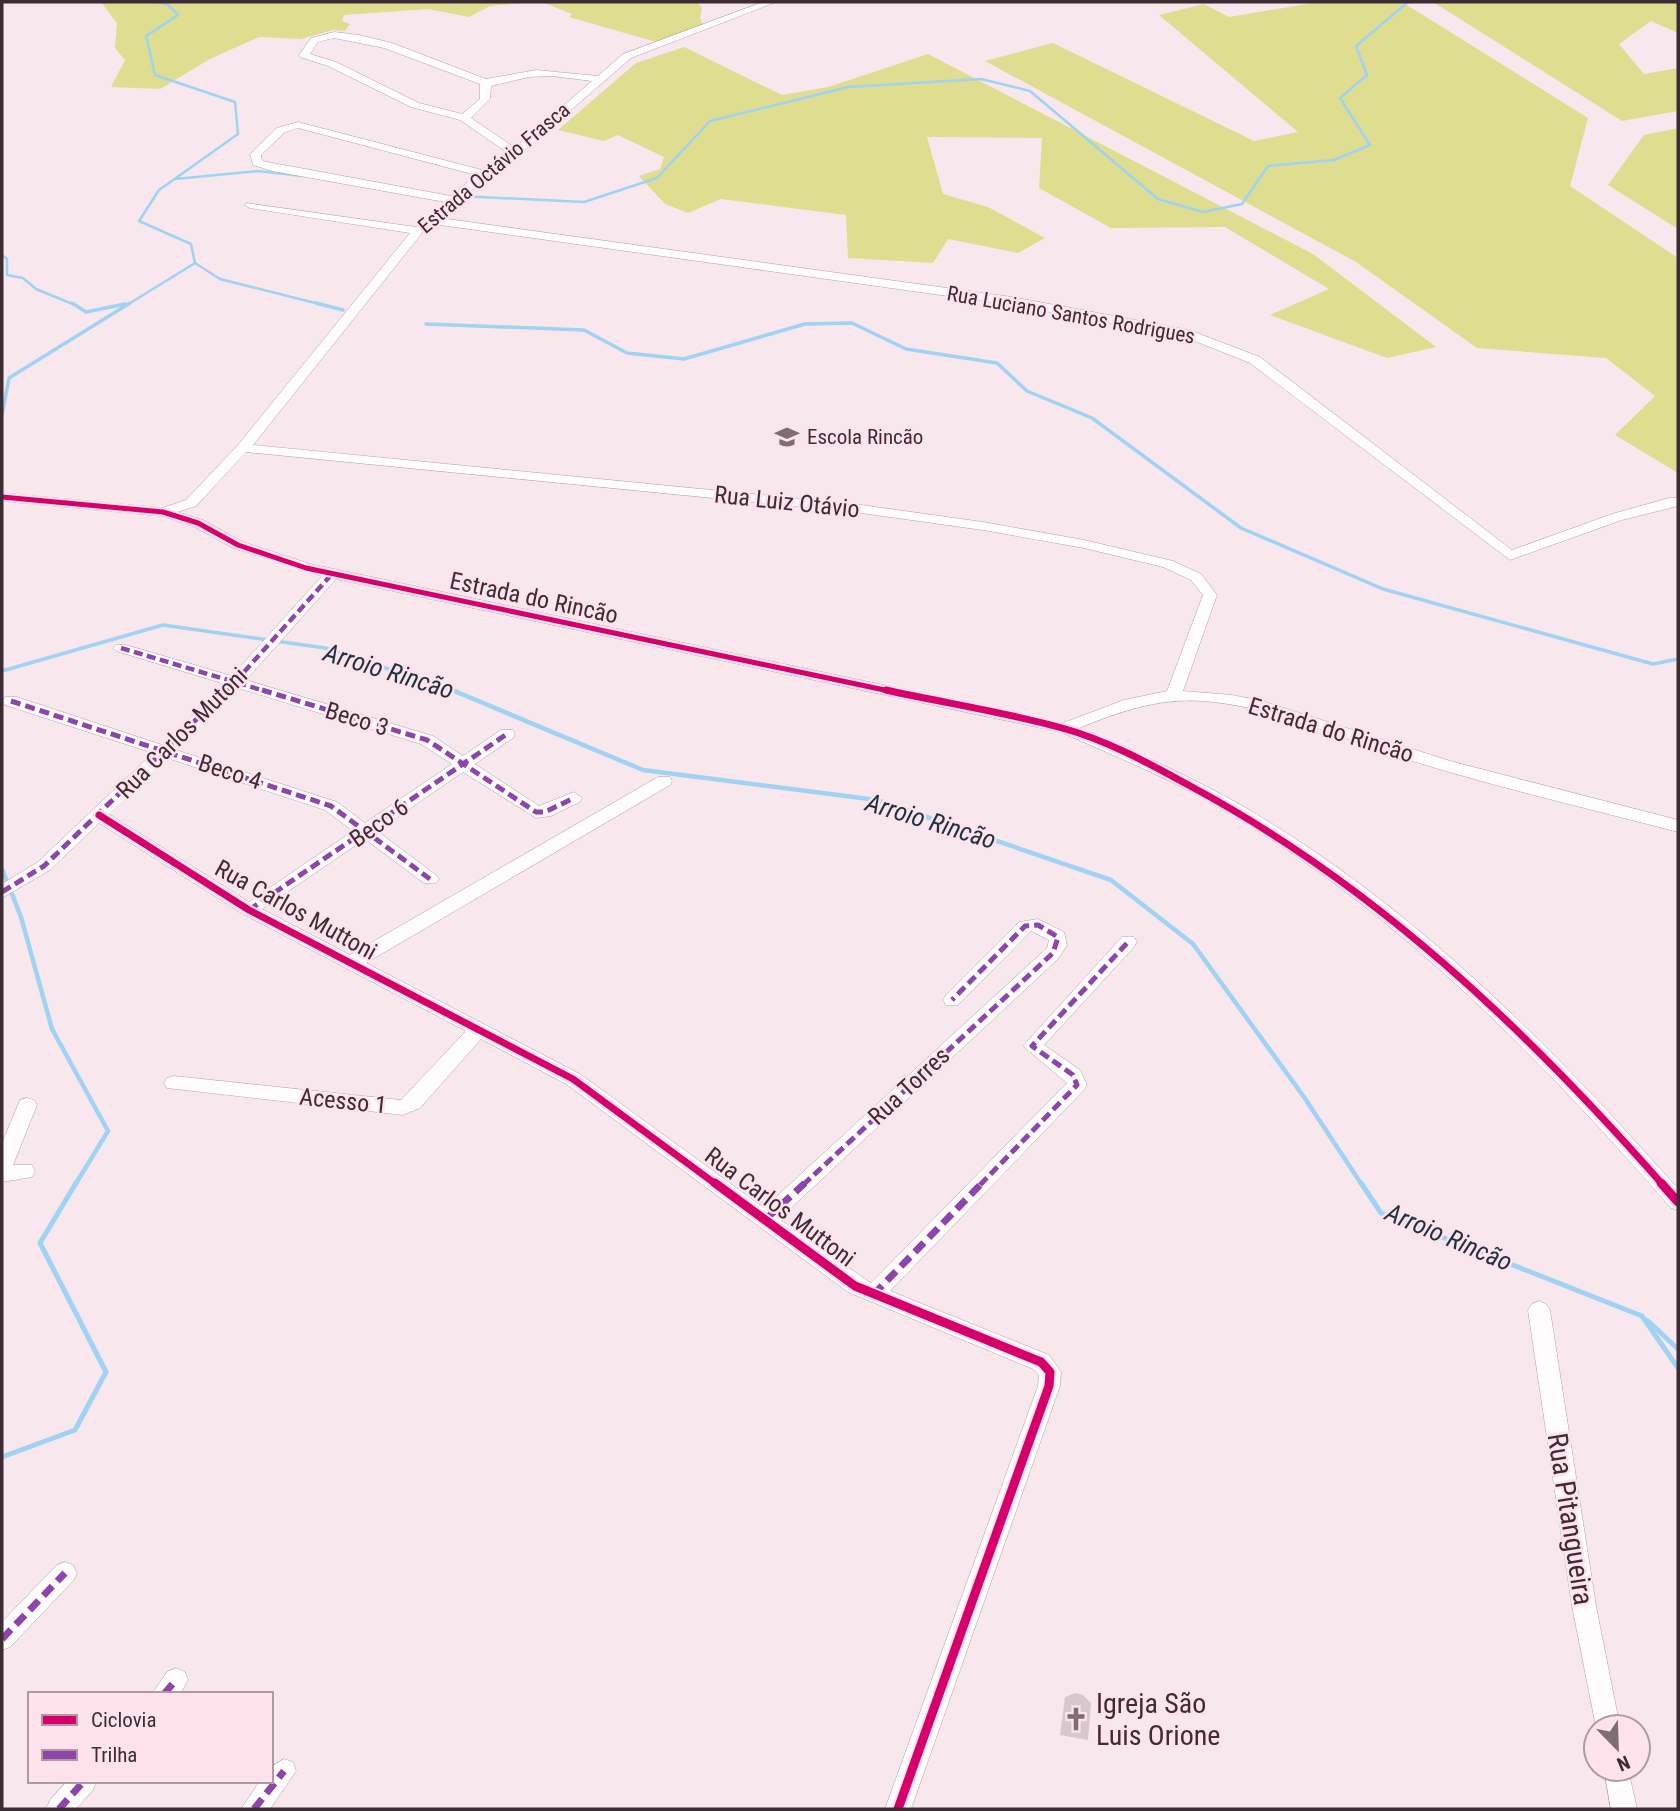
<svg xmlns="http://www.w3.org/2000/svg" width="1680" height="1811" font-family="'Roboto Condensed',sans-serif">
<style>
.green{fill:#dedd90}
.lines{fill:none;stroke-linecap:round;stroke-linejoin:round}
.stream-far3{stroke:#9fd2f3;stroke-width:2.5}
.stream-far2{stroke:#9fd2f3;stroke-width:3.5}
.stream-far1{stroke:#9fd2f3;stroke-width:4.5}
.stream{stroke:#9fd2f3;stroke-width:5}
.building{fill:#d7c8ce}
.minor-casing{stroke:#b0a2a8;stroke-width:1}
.minor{fill:#fefcfc;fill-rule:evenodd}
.quiet-far2{stroke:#8e44ad;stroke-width:4.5;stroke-dasharray:9 4.5;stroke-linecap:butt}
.quiet-far1{stroke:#8e44ad;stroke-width:5;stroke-dasharray:10 5;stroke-linecap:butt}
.quiet{stroke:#8e44ad;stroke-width:7;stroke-dasharray:13 7;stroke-linecap:butt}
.cycleway-far2-casing{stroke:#fee2ec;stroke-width:9}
.cycleway-far1-casing{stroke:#fee2ec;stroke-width:11}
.cycleway-casing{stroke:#fee2ec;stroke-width:13}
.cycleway-far2{stroke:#d6006c;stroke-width:5}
.cycleway-far1{stroke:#d6006c;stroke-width:7}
.cycleway{stroke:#d6006c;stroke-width:9}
.labels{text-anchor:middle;stroke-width:5;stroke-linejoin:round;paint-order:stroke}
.far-street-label{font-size:21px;fill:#3d2c33;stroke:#fee2ec}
.far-poi-label{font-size:21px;fill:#3d2c33;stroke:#fee2ec;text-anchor:start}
.street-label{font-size:24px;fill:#3d2c33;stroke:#fee2ec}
.water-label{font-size:26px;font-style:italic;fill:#1a3340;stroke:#fee2ec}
.near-street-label{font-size:28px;fill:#3d2c33;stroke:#fee2ec}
.near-poi-label{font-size:28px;fill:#3d2c33;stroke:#fee2ec;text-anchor:start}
</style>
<rect width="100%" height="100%" fill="#f8e8ee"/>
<g class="green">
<path d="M101,2H536L490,6L469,17L428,9L344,15L342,21L350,24L345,31L333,30L301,39L259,37L210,59L160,89L111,87L125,60L115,48L117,23Z"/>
<path d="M542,2H697L702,8L700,17L703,25L656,42L569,17L572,14Z"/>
<path d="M1319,2H1402L1588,118L1570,186L1678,258V473L1615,435L1655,396L1606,358L1477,348L1356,262L985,61L1053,43L1254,141L1298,132L1159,15L1204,4L1229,17Z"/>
<path d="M1433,2H1678V33L1651,21L1619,44L1644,74L1678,68V111L1622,121Z"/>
<path d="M684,47L782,95L828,87L928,54L1313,254L1436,347L1387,358L1270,315L1329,289L1225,227L1111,228L1039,188L1042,138L927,137L943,194L988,207L1045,238L1018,253L948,239L933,263L848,258L846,215L721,199L688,213L665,204L639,176L660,169L664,157L618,135L604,141L558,130L636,63Z"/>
<path d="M1678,128V229L1608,185L1644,135Z"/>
</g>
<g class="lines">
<g class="stream-far3">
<path d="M175,179L258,171L302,176"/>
<path d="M460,196L584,202L657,178L710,121L848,87L981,79L1030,91L1158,199L1203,212L1242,204L1268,166L1334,160L1370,145L1340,98L1367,75L1356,46L1408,2"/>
<path d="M2,255L7,259V275L23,278L36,289L75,305"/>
<path d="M195,263L220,279L323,305"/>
<path d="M120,305L125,304"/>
<path d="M127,305L195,263L191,244L139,221L159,190L238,134L235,102L155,75L146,36L178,15L167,4L155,2"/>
</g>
<g class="stream-far2">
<path d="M72,303L86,312L125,304"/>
<path d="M316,303L343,310"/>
<path d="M426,324L584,330L627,353L684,359L805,324L852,323L906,349L997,363L1027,391L1092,418L1241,528L1383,589L1653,664L1678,659"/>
<path d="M2,415L9,378L130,303"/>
<path d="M2,671L163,625L325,648L458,692"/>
</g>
<g class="stream-far1">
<path d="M452,690L643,770L877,800L1111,880L1193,944L1304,1097L1362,1185"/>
<path d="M2,869L21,917L52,1029L108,1131L75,1185"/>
</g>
<g class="stream">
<path d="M1361,1183L1381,1213L1642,1316L1678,1368"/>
<path d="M1648,1321L1678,1349"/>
<path d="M2,1457L75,1430L106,1372L40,1243L76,1183"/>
</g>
</g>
<path class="building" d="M1075,1693L1083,1695L1091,1703L1088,1740L1060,1735L1065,1697Z"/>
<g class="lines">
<g class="minor-casing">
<g id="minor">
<path d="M763,2H776L631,58L519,155L488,176L440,218L1012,297L1189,330L1260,357L1512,550L1612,514L1669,498H1678V506L1622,520L1510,560L1250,363L1182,336L1012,305L433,224L422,233L253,445L854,504L983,522L1084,540L1173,561L1201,574L1217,595L1183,691L1232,695L1262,701L1450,761L1678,820V832C1587,808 1495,787 1406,759C1339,738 1273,706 1202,701C1157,698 1119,712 1079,728C1136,752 1192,777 1246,808C1413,906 1551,1045 1678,1189V1210L1671,1208C1542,1060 1405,920 1236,817C1180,783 1120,758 1060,732L336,579L246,680L433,736L463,756L501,730H513L515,734L513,738L475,764L539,806L574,792L582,798L580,802L551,816L536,818L463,772L377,831L436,875L439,879L436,883H424L365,839L262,909L350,955L658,777H670L672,781L670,785L366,963L580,1074L764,1208L1047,948L1049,940L1031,931L958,1005H946L943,1000L946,995L1019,922L1038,919L1064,932L1067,945L1059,958L779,1219L871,1283L1067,1083L1023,1046L1122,937H1134L1137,942L1134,947L1044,1045L1080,1070L1087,1085L1084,1090L890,1291L1049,1355L1061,1372L1060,1386L911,1809H885L1038,1386L1039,1375L1033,1369L848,1292L566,1084L481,1039L420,1108L403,1115L167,1088L164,1083L167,1078L174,1076L401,1100L466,1031L243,914L99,823L50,870L2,898V884L38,862L153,753L5,705L3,701L5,697H17L162,745L225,684L116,651L113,648L116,645H126L232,676L322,576L233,548L193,526L162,516L2,501V493L162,508L186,500L238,445L410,233L250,208L244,205L246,203L416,227L445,202L272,171L253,165L250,154L277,128L298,122L482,170L508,153L460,120L411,107L328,66L300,57L299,55L311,38L334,32L359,35L392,43L486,79L536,70L598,76L623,54ZM334,38L384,48L480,84V99L462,114L419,103L336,62L310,54L318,42ZM552,76L592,81L515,148L471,118L490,99L491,86L529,77ZM298,128L476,175L451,196L262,161L261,155L285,132ZM246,452L854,512L983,530L1084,548L1163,567L1191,580L1203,595L1167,691L1124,700L1063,723L310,564L243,542L203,520L177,512L196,506ZM238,688L421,744L452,764L365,823L337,802L176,750ZM167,758L325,810L353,831L249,902L109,814Z"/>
<path d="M27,1098L34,1100L37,1105L13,1165H32L35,1171L32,1177L2,1182V1143L20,1100Z"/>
<path d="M1539,1301L1546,1304L1550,1310L1596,1606L1620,1727H1596L1572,1606L1528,1310L1532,1304Z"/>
<path d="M65,1562L73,1565L77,1573L73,1581L10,1647L2,1650V1622L57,1565Z"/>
<path d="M176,1668L185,1672L188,1680L180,1694H152L167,1672Z"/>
<path d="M284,1759L293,1762L296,1771L270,1809H241L260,1781H271V1767Z"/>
<path d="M1604,1769H1628L1637,1809H1611Z"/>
<path d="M67,1781H96L93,1790L76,1809H46L50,1800Z"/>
</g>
</g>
<use href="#minor" class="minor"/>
<g class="quiet-far2">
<path d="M121,648L268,692"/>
<path d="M226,692L332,574"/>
</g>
<g class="quiet-far1">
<path d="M262,690L427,740L536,812H545L574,798"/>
<path d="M11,701L331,806L430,879"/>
<path d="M2,892L44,866L227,690"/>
<path d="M249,910L507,734"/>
<path d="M803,1185L1053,953L1058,937L1038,925L1025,926L952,1000"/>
<path d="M980,1185L1077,1085L1073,1075L1032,1046L1128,942"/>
</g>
<g class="quiet">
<path d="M766,1219L805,1183"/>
<path d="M873,1295L982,1183"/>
<path d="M2,1639L65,1573"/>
<path d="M164,1694L176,1680"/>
<path d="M59,1809L84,1781"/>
<path d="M254,1809L284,1771"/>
</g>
<g class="cycleway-far2-casing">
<path id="cycleway-far2" d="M2,497L163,512L198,523L238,545L306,568L894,692"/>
</g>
<g class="cycleway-far1-casing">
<g id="cycleway-far1">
<path d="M886,690C944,703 1005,712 1062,728C1107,740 1152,765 1192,787C1376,886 1526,1029 1663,1185"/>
<path d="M99,815L249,910L573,1079L717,1185"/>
</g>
</g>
<g class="cycleway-casing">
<g id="cycleway">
<path d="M715,1183L855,1286L1041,1362L1050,1372L1049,1386L898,1809"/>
<path d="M1661,1183L1678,1202"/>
</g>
</g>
<use href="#cycleway-far2" class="cycleway-far2"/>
<use href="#cycleway-far1" class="cycleway-far1"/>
<use href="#cycleway" class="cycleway"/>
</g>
<defs>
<g id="school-bare" transform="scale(1.89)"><path d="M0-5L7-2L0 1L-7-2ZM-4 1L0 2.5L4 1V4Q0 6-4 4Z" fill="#7e6e74" stroke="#fee2ec" stroke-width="2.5" paint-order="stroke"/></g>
<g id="church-bare" transform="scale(1.89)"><path d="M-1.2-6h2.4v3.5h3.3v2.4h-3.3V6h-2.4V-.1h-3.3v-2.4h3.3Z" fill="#7e6e74" stroke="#fee2ec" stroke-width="2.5" paint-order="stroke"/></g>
</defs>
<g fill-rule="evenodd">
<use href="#school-bare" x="787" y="437"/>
<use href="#church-bare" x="1076" y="1719"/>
</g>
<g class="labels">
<g class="far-street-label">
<text transform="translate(494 168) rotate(-40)" y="7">Estrada Octávio Frasca</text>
<text transform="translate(1071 315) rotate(10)" y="7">Rua Luciano Santos Rodrigues</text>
</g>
<g class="far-poi-label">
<text x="807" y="444">Escola Rincão</text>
</g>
<g class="street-label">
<text transform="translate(787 502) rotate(6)" y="8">Rua Luiz Otávio</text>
<text transform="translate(534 598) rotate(12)" y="8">Estrada do Rincão</text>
<text transform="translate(357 719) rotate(17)" y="8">Beco 3</text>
<text transform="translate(1331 730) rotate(17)" y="8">Estrada do Rincão</text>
<text transform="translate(182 733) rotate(-45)" y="8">Rua Carlos Mutoni</text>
<text transform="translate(230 772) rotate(18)" y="8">Beco 4</text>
<text transform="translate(379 823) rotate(-35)" y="8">Beco 6</text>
<text transform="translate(296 910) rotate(29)" y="8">Rua Carlos Muttoni</text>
<text transform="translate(909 1086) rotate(-43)" y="8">Rua Torres</text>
<text transform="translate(343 1101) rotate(6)" y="8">Acesso 1</text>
<text transform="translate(780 1207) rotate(37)" y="8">Rua Carlos Muttoni</text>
</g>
<g class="water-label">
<text transform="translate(389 671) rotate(17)" y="9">Arroio Rincão</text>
<text transform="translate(931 821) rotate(17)" y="9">Arroio Rincão</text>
<text transform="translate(1449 1237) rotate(23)" y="9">Arroio Rincão</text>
</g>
<g class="near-street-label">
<text transform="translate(1571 1519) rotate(81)" y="10">Rua Pitangueira</text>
</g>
<g class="near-poi-label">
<text x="1096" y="1713">Igreja São<tspan x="1096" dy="32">Luis Orione</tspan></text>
</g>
</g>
<rect width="1680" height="1811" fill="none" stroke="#3d2c33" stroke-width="7"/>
<rect x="28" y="1692" width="245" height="91" fill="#fee2ec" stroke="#b199a2" stroke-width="2"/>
<rect x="42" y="1715" width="35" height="10" fill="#d6006c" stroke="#b199a2" stroke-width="2"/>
<text x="91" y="1727" font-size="21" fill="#3d2c33">Ciclovia</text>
<rect x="42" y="1750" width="35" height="10" fill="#8e44ad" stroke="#b199a2" stroke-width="2"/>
<text x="91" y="1762" font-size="21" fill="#3d2c33">Trilha</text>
<g transform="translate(1617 1748) rotate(157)"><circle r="33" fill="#fee2ec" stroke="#b199a2" stroke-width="2"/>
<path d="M0-5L12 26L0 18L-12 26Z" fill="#7e6e74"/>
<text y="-10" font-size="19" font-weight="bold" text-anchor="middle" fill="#3d2c33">N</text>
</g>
</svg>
